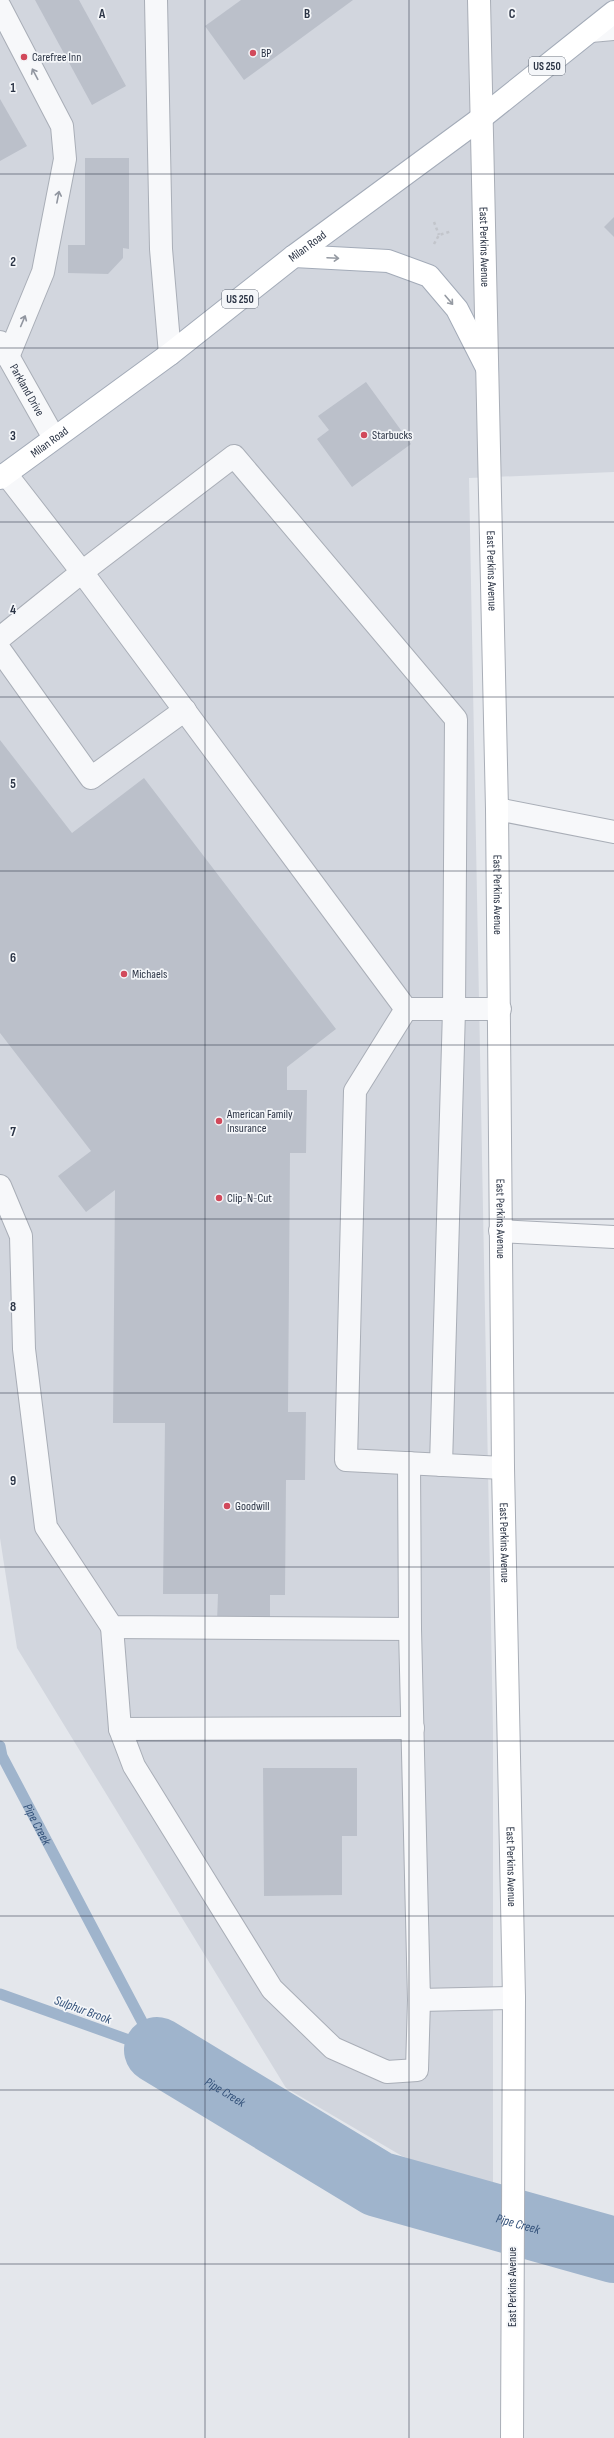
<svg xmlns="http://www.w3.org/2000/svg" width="614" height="2438" font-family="'Sofia Sans Condensed',sans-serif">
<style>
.built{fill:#d2d6de}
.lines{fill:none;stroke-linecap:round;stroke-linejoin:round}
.stream{stroke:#9fb4cc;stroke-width:11}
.river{stroke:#9fb4cc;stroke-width:66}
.building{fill:#bbc0ca}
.service-casing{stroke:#a9aeb7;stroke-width:24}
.minor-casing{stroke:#a9aeb7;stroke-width:24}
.secondary-casing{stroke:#a9aeb7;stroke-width:24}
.primary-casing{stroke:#a3abb8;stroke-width:24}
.path{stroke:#c2c5cb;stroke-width:2.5;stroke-dasharray:3 3;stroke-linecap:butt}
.service{stroke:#f7f8fa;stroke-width:22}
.minor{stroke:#f7f8fa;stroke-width:22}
.secondary{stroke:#fff;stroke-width:22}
.primary{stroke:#fff;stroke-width:22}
.oneway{stroke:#9196a0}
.oneway2{stroke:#959aa2}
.grid{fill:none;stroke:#2b3445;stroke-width:1;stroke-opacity:0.55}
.poi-dot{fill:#d1495b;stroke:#f4f6f9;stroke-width:1.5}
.labels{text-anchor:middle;stroke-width:3.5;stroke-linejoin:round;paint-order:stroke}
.shield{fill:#f4f6f9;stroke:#676e7b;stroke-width:1}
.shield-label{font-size:11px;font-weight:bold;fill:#2b3445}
.poi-label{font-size:12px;fill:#2b3445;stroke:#f4f6f9;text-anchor:start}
.street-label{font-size:12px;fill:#2b3445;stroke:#f4f6f9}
.water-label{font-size:13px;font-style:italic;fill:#34527a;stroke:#f4f6f9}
.grid-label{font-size:13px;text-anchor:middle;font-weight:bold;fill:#2b3445;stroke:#f4f6f9;stroke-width:3.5;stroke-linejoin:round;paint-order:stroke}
</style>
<rect width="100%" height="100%" fill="#e4e7ec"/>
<path class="built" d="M0,0H614V472L469,478L493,1731V2192L402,2156L286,2088L17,1648L0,1538Z"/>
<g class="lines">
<g class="stream">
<path id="s1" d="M0,1746L2,1756L157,2050"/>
<path d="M0,1994L157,2050"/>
</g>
<path class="river" id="s2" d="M157,2050L378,2184L614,2250"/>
</g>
<g class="building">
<path d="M35,0H79L126,86L92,105Z"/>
<path d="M241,0H353L244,80L205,26Z"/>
<path d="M0,99L27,146L0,161Z"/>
<path d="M85,158H129V249L123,248V258L108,274L68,273V245H85Z"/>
<path d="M614,217V237L604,227Z"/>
<path d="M366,382L411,444L352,487L317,439L329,430L318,416Z"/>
<path d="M0,740L72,833L144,778L336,1029L287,1067V1090H307L306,1153H290L288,1412H306L305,1480H286L285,1595H270V1623L217,1622L218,1594H163L165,1423H113L115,1190L86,1212L58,1176L91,1151L0,1033Z"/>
<path d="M263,1768H357V1836H342V1895L264,1896Z"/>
</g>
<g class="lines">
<g class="service-casing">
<g id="service">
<path d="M156,0L161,249L170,354"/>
<path d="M0,7L62,126L65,159L43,272L8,357"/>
<path d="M6,474L82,572L406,1009H500"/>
<path d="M0,638L82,572L234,456L456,719L454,1010L441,1465"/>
<path d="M0,650L91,778L185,710"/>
<path d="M497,809L614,832"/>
<path d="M406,1009L355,1091L346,1460L503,1468"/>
<path d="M0,1186L21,1236L24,1349L46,1527L112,1627L410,1629"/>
<path d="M500,1231L614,1237"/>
<path d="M409,1463L410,1629L419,2000L514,1998"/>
<path d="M112,1627L120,1729L134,1766L272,1989L333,2048L387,2072L417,2070L419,2000"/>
<path d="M120,1729L413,1728"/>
</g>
</g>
<g class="minor-casing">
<g id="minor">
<path d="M591,31L614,29"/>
<path id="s3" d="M0,342L54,438"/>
</g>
</g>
<g class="secondary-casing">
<g id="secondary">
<path id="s4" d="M479,0L497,809L503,1468L514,1998L512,2438"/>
</g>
</g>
<g class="primary-casing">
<g id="primary">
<path d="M294,256L388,261L429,276L457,309L487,368"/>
<path id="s5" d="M0,478L170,354L294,256L480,119L614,12"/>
</g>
</g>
<g class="path">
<path d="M434,222L439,235"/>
<path d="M434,244L439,235L452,231"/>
</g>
<use href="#service" class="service"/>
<use href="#minor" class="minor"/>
<use href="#secondary" class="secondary"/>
<use href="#primary" class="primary"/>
</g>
<defs><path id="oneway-shaft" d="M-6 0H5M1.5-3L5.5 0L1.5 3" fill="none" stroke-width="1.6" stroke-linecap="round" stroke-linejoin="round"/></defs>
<g class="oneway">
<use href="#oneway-shaft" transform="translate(35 74) rotate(-118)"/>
<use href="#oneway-shaft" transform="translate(58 197) rotate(-79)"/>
<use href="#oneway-shaft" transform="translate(23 321) rotate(-67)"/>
</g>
<g class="oneway2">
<use href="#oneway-shaft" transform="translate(333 258) rotate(3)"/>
<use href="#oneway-shaft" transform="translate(449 300) rotate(50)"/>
</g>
<path class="grid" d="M205,0V2438M409,0V2438M0,174H614M0,348H614M0,522H614M0,697H614M0,871H614M0,1045H614M0,1219H614M0,1393H614M0,1567H614M0,1741H614M0,1916H614M0,2090H614M0,2264H614"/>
<g class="poi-dot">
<circle cx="253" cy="53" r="4"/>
<circle cx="24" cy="57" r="4"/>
<circle cx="364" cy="435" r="4"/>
<circle cx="124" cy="974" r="4"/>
<circle cx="219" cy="1121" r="4"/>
<circle cx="219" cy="1198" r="4"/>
<circle cx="227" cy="1506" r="4"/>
</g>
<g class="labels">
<g class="shield">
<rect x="529" y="57" width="36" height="18" rx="3"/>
<rect x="222" y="290" width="36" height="18" rx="3"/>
</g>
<g class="shield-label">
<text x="547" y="70">US 250</text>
<text x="240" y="303">US 250</text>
</g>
<g class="poi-label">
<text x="261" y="57">BP</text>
<text x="32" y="61">Carefree Inn</text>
<text x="372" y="439">Starbucks</text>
<text x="132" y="978">Michaels</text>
<text x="227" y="1118">American Family<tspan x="227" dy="14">Insurance</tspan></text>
<text x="227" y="1202">Clip-N-Cut</text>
<text x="235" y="1510">Goodwill</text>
</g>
<g class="street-label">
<text dy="4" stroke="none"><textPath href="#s5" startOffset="385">Milan Road</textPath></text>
<text dy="4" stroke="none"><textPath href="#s4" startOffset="247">East Perkins Avenue</textPath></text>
<text dy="4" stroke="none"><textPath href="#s3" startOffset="55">Parkland Drive</textPath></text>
<text dy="4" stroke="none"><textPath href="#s5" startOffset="61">Milan Road</textPath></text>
<text dy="4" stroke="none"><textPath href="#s4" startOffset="571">East Perkins Avenue</textPath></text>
<text dy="4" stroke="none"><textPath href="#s4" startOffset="895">East Perkins Avenue</textPath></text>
<text dy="4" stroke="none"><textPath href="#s4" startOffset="1219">East Perkins Avenue</textPath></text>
<text dy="4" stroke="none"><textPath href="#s4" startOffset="1543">East Perkins Avenue</textPath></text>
<text dy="4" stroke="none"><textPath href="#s4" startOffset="1867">East Perkins Avenue</textPath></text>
<text transform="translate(512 2287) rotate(-90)" y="4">East Perkins Avenue</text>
</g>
<g class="water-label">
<text dy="5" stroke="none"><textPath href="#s1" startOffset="87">Pipe Creek</textPath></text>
<text transform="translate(83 2009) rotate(20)" y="5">Sulphur Brook</text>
<text dy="5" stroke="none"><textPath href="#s2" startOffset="80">Pipe Creek</textPath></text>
<text dy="5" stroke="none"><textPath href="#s2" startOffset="404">Pipe Creek</textPath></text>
</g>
</g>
<g class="grid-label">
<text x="102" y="18">A</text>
<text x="307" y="18">B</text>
<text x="512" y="18">C</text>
<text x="13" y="92">1</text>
<text x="13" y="266">2</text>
<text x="13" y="440">3</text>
<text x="13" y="614">4</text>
<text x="13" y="788">5</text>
<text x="13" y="962">6</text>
<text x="13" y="1136">7</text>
<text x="13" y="1311">8</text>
<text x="13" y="1485">9</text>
</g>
</svg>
